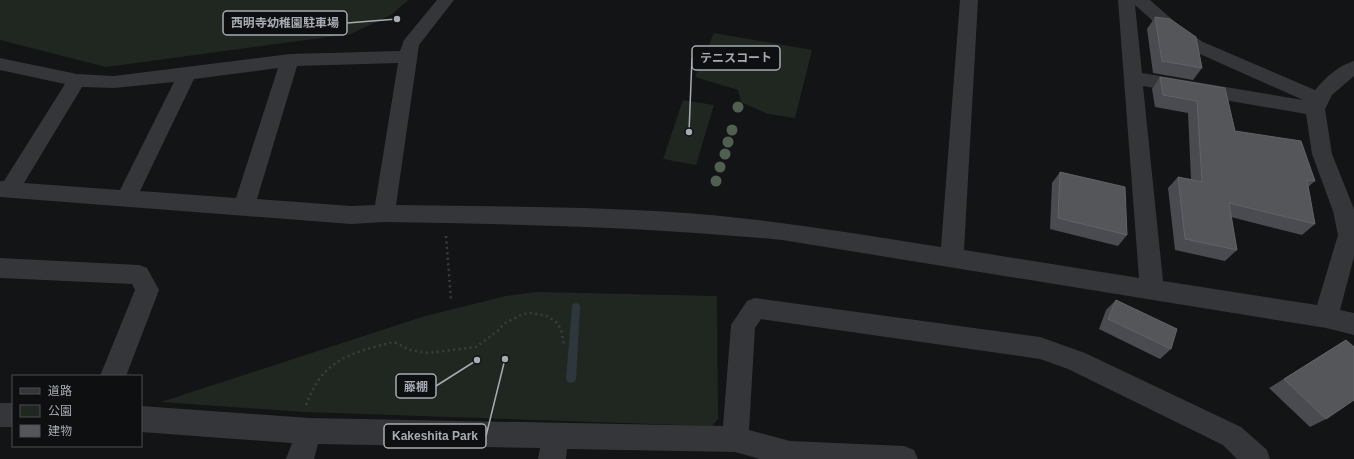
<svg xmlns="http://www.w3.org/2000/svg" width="1354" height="459" font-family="Arial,'Noto Sans JP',sans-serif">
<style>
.green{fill:#202720}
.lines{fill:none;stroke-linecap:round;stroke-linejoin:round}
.stream{fill:#2e373c;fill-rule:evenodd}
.path{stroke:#3b3d40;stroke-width:2.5;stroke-dasharray:2 3.5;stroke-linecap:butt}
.minor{fill:#353639;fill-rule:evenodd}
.tree{fill:#505f4f}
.wall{fill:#4a4b50}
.building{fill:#54565a;stroke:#616368}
.leader{fill:none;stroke:#a7acb4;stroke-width:1.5}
.callout-dot{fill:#a7acb4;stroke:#0e0f10;stroke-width:1.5}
.callout{fill:#0e0f10;stroke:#a7acb4;stroke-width:1.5}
.callout-label{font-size:12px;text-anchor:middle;font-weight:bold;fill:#a7acb4}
</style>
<rect width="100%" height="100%" fill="#131415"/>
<g class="green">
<path d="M0,0H408L391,15L351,34L106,67L0,40Z"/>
<path d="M714,33L812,50L795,118L768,114L741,102L738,90L695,77Z"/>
<path d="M683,100L714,105L696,165L663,159Z"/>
<path d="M536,292L717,296L718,419L712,426L304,412L161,402L425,316L506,296Z"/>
</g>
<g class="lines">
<path class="stream" d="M576,303L579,304L580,307L576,379L574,382L571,383L568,382L566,379L572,307L573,304Z"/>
<g class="path">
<path d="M446,236L451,300"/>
<path d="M306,405C323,359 350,353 394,342L410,350L428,353L476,347L499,330L503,324L523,314L531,313L547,316L556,322L561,329L564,344"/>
</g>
<g class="minor">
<path d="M437,0H454L419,45L396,205C501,207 606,206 711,215C788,222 865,235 941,247L960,0H978L964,250L1139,278L1118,0H1150L1184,30L1203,42L1315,90C1325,78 1339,65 1354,61V76L1332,95L1325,109L1332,154L1354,209V257L1340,310L1354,313V335L1326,328L782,240C649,227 517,224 384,222L351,224L0,197V181H4L65,84L0,70V58L77,74L114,76L290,54L400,51L404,40ZM1135,5L1172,38L1191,50L1303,100L1142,73ZM398,63L375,205L351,206L257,199L297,66ZM278,68L236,198L140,191L194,79ZM174,82L120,190L24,183L82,87L114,88ZM1143,86L1306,114L1312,154L1333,211L1338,235L1317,305L1163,281Z"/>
<path d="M0,258L139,265L147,268L159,290L126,376H100L135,290L132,284L0,278Z"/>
<path d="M755,298L1040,337L1085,353L1241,427L1267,450L1270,459H1237L1223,445L1068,369L1040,359L761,319L755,328L749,430L790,441L904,446L914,450L918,459H760L735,452L567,449L566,459H538L540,448L318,444L314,459H286L292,443L141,432V406L309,418L723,426L731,325L747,301Z"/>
<rect x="0" y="403" width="13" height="24"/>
</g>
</g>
<g class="tree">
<circle cx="738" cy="107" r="5.5"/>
<circle cx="732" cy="130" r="5.5"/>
<circle cx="728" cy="142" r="5.5"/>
<circle cx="725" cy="154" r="5.5"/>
<circle cx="720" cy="167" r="5.5"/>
<circle cx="716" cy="181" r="5.5"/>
</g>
<g class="wall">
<path d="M1155,17L1202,68L1193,80L1153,73L1147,29Z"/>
<path d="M1160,77L1225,88L1235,131L1315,181L1308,187L1315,224L1302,235L1231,217L1237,250L1225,261L1175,250L1168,188L1178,177L1191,179L1188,113L1155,107L1152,89Z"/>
<path d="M1060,172L1127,235L1118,246L1050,229L1052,183Z"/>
<path d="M1116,300L1171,349L1160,359L1099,329L1106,310Z"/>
<path d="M1346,340L1326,419L1310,427L1269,388Z"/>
</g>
<g class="building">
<path d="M1155,17L1170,19L1196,37L1202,68L1162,61Z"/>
<path d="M1160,77L1225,88L1235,131L1301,141L1315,181L1307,180L1315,224L1229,203L1237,250L1185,239L1178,177L1202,182L1197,101L1163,95Z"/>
<path d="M1060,172L1125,187L1127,235L1058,218Z"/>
<path d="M1116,300L1177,329L1171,349L1108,319Z"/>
<path d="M1346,340L1354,347V400L1326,419L1284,379Z"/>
</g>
<path class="leader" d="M397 19L347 23M689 132L692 58M477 360L436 386M505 359L486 436"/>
<g class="callout-dot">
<circle cx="397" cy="19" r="4"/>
<circle cx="689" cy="132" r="4"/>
<circle cx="477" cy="360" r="4"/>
<circle cx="505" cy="359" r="4"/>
</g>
<g class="callout">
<rect x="223" y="11" width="124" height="24" rx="4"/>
<rect x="692" y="46" width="88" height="24" rx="4"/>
<rect x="396" y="374" width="40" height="24" rx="4"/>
<rect x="384" y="424" width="102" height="24" rx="4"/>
</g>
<g class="callout-label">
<text x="285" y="27">西明寺幼稚園駐車場</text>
<text x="736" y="62">テニスコート</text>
<text x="416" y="391">藤棚</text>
<text x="435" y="440">Kakeshita Park</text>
</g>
<rect x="12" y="375" width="130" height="72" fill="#0e0f10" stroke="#4b4e52"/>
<rect x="20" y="388" width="20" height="6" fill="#353639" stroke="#4b4e52"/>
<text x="48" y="395" font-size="12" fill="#a7acb4">道路</text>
<rect x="20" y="405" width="20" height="12" fill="#202720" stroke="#4b4e52"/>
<text x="48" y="415" font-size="12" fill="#a7acb4">公園</text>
<rect x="20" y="425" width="20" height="12" fill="#54565a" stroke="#4b4e52"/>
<text x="48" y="435" font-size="12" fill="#a7acb4">建物</text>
</svg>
